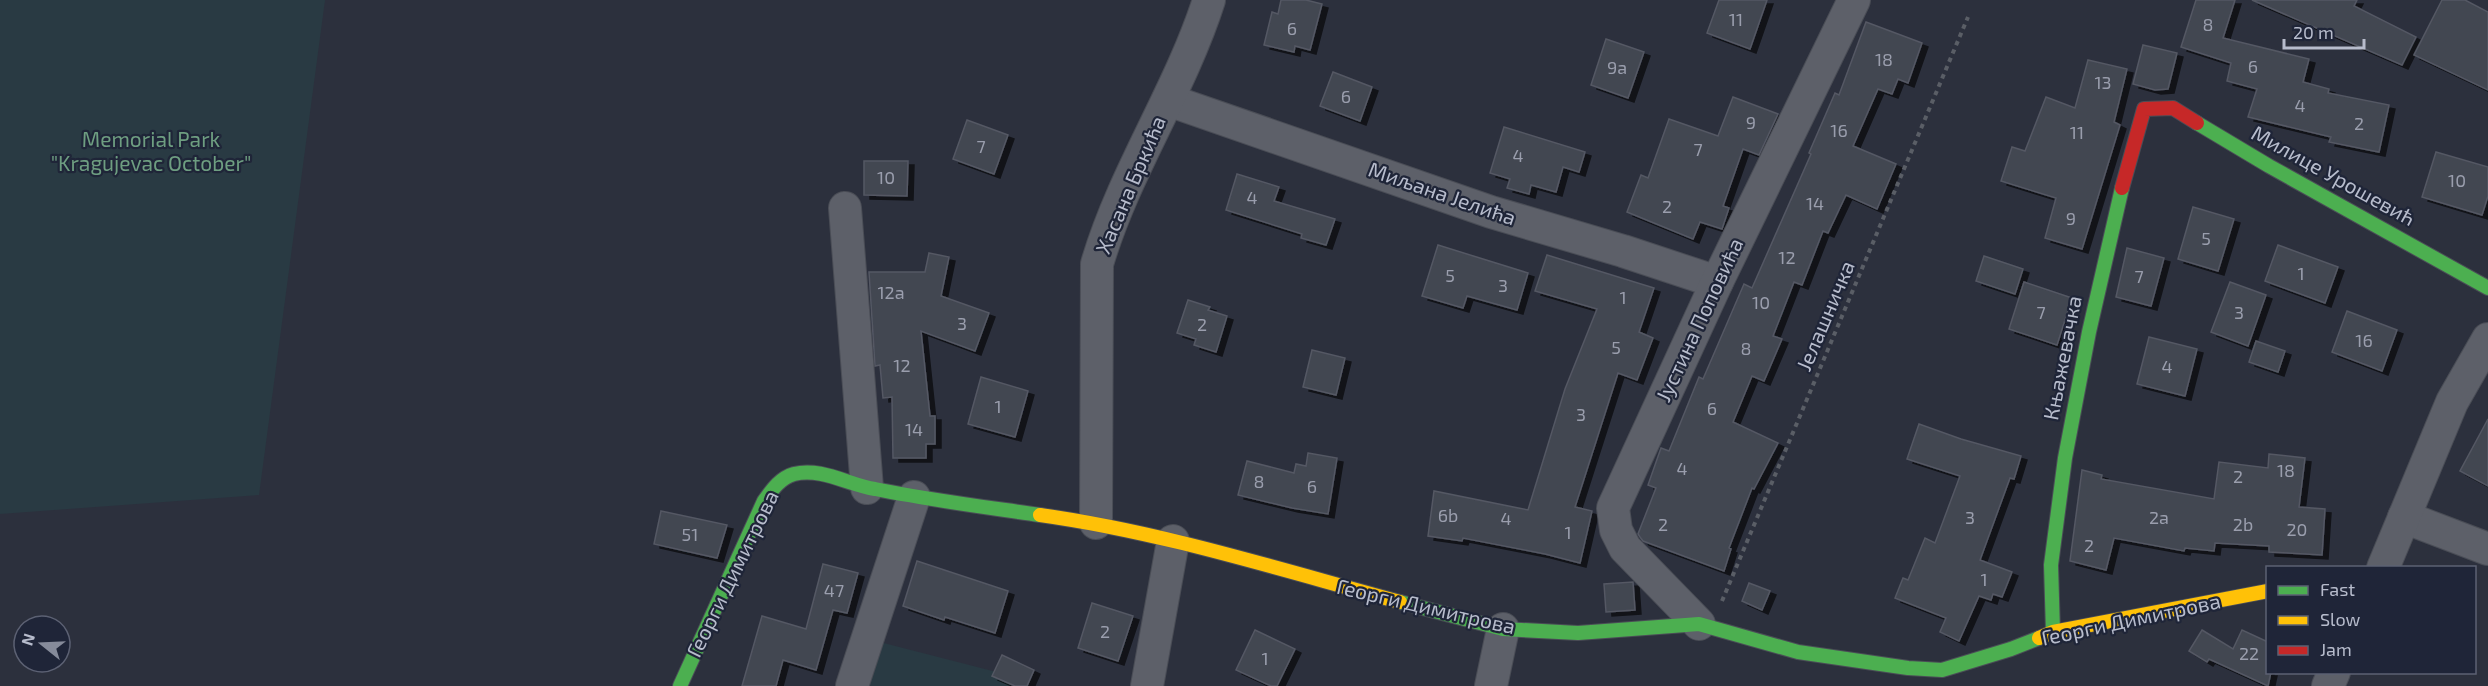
<svg xmlns="http://www.w3.org/2000/svg" width="2488" height="686" font-family="'Exo 2',sans-serif">
<style>
.green{fill:#293a43}
.building{fill:#424651;stroke:#545864;stroke-width:1.5;filter:url(#shadow)}
.lines{fill:none;stroke-linecap:round;stroke-linejoin:round}
.street-casing{stroke:#4a4d56;stroke-width:34}
.fast-casing{stroke:#4a4d56;stroke-width:16}
.slow-casing{stroke:#4a4d56;stroke-width:16}
.jam-casing{stroke:#4a4d56;stroke-width:16}
.path{stroke:#5a5e66;stroke-width:4;stroke-dasharray:4.5 4.5;stroke-linecap:butt}
.street{stroke:#5d6069;stroke-width:32}
.fast{stroke:#4caf50;stroke-width:14}
.slow{stroke:#ffc107;stroke-width:14}
.jam{stroke:#c62828;stroke-width:14}
.labels{text-anchor:middle;stroke-width:4.5;stroke-linejoin:round;paint-order:stroke}
.number-label{font-size:18px;fill:#9a9ead}
.park-label{font-size:21px;fill:#6e9e81;stroke:#1f2538}
.street-label{font-size:21px;fill:#b7bccc;stroke:#1f2538}
</style>
<defs>
<filter id="shadow"><feDropShadow dx="6" dy="4" stdDeviation="0" flood-color="#0009"/></filter>
</defs>
<rect width="100%" height="100%" fill="#2c303d"/>
<g class="green">
<path d="M0,0H325L259,495L0,514Z"/>
<path d="M868,639L1016,677L1019,686H855Z"/>
</g>
<g class="building">
<path d="M1281,0H1306L1322,4L1310,50L1295,46L1294,52L1264,45L1272,12L1278,14Z"/>
<path d="M1719,0H1767L1750,49L1707,33Z"/>
<path d="M2196,0H2235L2223,38L2309,59L2303,82L2329,89L2328,93L2389,105L2379,152L2329,142L2331,137L2248,117L2257,89L2227,81L2231,63L2181,47Z"/>
<path d="M2252,0H2357L2354,6L2416,37L2402,65Z"/>
<path d="M2442,0H2465L2488,12V90L2414,55Z"/>
<path d="M1866,22L1922,43L1908,83L1898,79L1892,94L1878,89L1853,146L1896,164L1877,209L1846,195L1828,233L1823,231L1802,285L1794,282L1773,336L1782,339L1764,381L1752,376L1733,422L1778,443L1754,489L1752,488L1729,548L1731,549L1724,571L1643,541L1640,537L1638,534L1656,488L1648,485L1661,448L1669,451L1699,377L1703,379L1744,284L1752,288L1811,154L1809,153L1835,93L1839,95Z"/>
<path d="M1606,39L1644,52L1628,98L1591,85Z"/>
<path d="M2143,45L2177,53L2168,89L2155,90L2133,84Z"/>
<path d="M2088,60L2127,69L2114,122L2120,125L2082,249L2045,238L2056,198L2001,181L2012,147L2025,151L2046,97L2075,108Z"/>
<path d="M1333,72L1372,87L1360,121L1320,106Z"/>
<path d="M1733,97L1778,114L1759,155L1743,149L1723,206L1729,208L1722,229L1700,222L1693,239L1627,212L1641,175L1648,178L1669,119L1718,136Z"/>
<path d="M967,120L1008,135L994,174L953,159Z"/>
<path d="M1504,127L1585,152L1579,172L1563,167L1556,192L1531,185L1529,194L1507,188L1510,179L1490,173Z"/>
<path d="M2436,152L2488,167V196L2482,215L2422,197Z"/>
<path d="M864,161H908L907,196L864,195Z"/>
<path d="M1237,174L1279,187L1274,201L1335,219L1326,245L1301,238L1302,234L1226,210Z"/>
<path d="M2193,207L2234,219L2218,271L2178,259Z"/>
<path d="M1438,245L1528,273L1517,310L1467,296L1463,308L1422,296Z"/>
<path d="M2278,245L2338,267L2325,303L2265,281Z"/>
<path d="M2127,248L2164,258L2151,306L2116,297Z"/>
<path d="M929,253L949,257L941,296L989,313L975,351L921,331L930,416H935V444H926V458H893L892,397L883,398L880,365L875,366L869,272H925Z"/>
<path d="M1547,255L1654,288L1639,332L1653,338L1637,380L1618,373L1575,507L1592,511L1580,563L1545,554L1463,538L1462,541L1428,536L1434,491L1528,510L1565,389L1597,309L1535,291Z"/>
<path d="M1984,256L2023,269L2015,294L1976,281Z"/>
<path d="M2024,282L2072,298L2057,345L2009,329Z"/>
<path d="M2230,282L2266,295L2248,346L2211,332Z"/>
<path d="M1188,300L1210,307L1208,310L1227,316L1216,352L1194,345L1196,339L1177,333Z"/>
<path d="M2347,311L2397,330L2382,371L2332,352Z"/>
<path d="M2149,337L2197,349L2185,396L2137,384Z"/>
<path d="M2256,341L2285,351L2278,372L2249,362Z"/>
<path d="M1312,350L1345,358L1336,395L1303,387Z"/>
<path d="M981,377L1028,391L1015,437L968,424Z"/>
<path d="M2488,419V486L2460,471Z"/>
<path d="M1919,424L1961,439L2021,456L2014,479L2010,478L1980,560L2012,572L2002,597L1993,594L1991,600L1979,596L1959,641L1940,632L1946,618L1895,598L1903,578L1908,580L1925,538L1935,543L1960,476L1907,459Z"/>
<path d="M1308,453L1337,458L1328,514L1292,508L1238,495L1247,461L1294,473L1296,464L1306,466Z"/>
<path d="M2269,454L2305,458L2299,507L2325,509L2322,555L2269,552V546L2215,543L2214,551L2185,548L2184,551L2114,538L2106,570L2070,561L2082,470L2102,475L2101,479L2214,499L2219,462L2268,468Z"/>
<path d="M661,511L727,525L717,558L654,544Z"/>
<path d="M917,561L1008,591L995,633L945,617L944,620L903,606Z"/>
<path d="M823,564L858,573L847,613L833,610L816,670L783,660L776,686H742L762,616L806,629Z"/>
<path d="M1633,582L1635,610L1606,612L1604,584Z"/>
<path d="M1749,583L1770,591L1762,610L1742,601Z"/>
<path d="M1092,603L1133,616L1118,661L1078,648Z"/>
<path d="M1255,630L1295,649L1277,686H1271L1236,670Z"/>
<path d="M2202,630L2233,649L2242,630L2268,642V672H2271L2268,686L2209,659L2207,662L2189,651Z"/>
<path d="M1002,655L1034,670L1027,686H1015L992,676Z"/>
</g>
<g class="lines">
<g class="street-casing">
<g id="street">
<path d="M1168,100L1491,212L1623,251L1717,282"/>
<path d="M845,208L867,488"/>
<path d="M2404,517L2488,549"/>
<path d="M1096,523L1097,264C1124,172 1180,91 1209,0"/>
<path d="M2383,568L2452,402L2488,339"/>
<path d="M1699,624L1625,548L1616,530L1613,508L1717,282L1854,0"/>
<path d="M852,686L914,497"/>
<path d="M1147,686L1173,541"/>
<path d="M1491,686L1503,629"/>
<path d="M2328,686L2334,672"/>
</g>
</g>
<g class="fast-casing">
<g id="fast">
<path d="M2197,123L2269,166L2488,288"/>
<path d="M1400,602L1503,629L1578,633L1699,624L1798,652L1908,668L1942,670L2011,649L2039,638"/>
<path d="M2053,632L2051,565L2065,458L2089,332L2122,188"/>
<path d="M680,686L764,501C772,490 780,478 794,474C821,467 849,485 875,489C929,500 985,507 1040,515"/>
</g>
</g>
<g class="slow-casing">
<g id="slow">
<path d="M1040,515C1162,532 1281,570 1400,602"/>
<path d="M2039,638L2053,632L2268,591"/>
</g>
</g>
<g class="jam-casing">
<path id="jam" d="M2122,188L2144,109L2173,108L2197,123"/>
</g>
<path class="path" d="M1722,601L1968,17"/>
<use href="#street" class="street"/>
<use href="#fast" class="fast"/>
<use href="#slow" class="slow"/>
<use href="#jam" class="jam"/>
</g>
<g class="labels">
<g class="number-label">
<text x="1736" y="26">11</text>
<text x="2208" y="31">8</text>
<text x="1292" y="35">6</text>
<text x="1884" y="66">18</text>
<text x="2253" y="73">6</text>
<text x="1617" y="74">9a</text>
<text x="2103" y="89">13</text>
<text x="1346" y="103">6</text>
<text x="2300" y="112">4</text>
<text x="1751" y="129">9</text>
<text x="2359" y="130">2</text>
<text x="1839" y="137">16</text>
<text x="2077" y="139">11</text>
<text x="981" y="153">7</text>
<text x="1698" y="156">7</text>
<text x="1518" y="162">4</text>
<text x="886" y="184">10</text>
<text x="2457" y="187">10</text>
<text x="1252" y="204">4</text>
<text x="1815" y="210">14</text>
<text x="1667" y="213">2</text>
<text x="2071" y="225">9</text>
<text x="2206" y="245">5</text>
<text x="1787" y="264">12</text>
<text x="2301" y="280">1</text>
<text x="1450" y="282">5</text>
<text x="2139" y="283">7</text>
<text x="1503" y="292">3</text>
<text x="891" y="299">12a</text>
<text x="1623" y="304">1</text>
<text x="1761" y="309">10</text>
<text x="2041" y="319">7</text>
<text x="2239" y="319">3</text>
<text x="962" y="330">3</text>
<text x="1202" y="331">2</text>
<text x="2364" y="347">16</text>
<text x="1616" y="354">5</text>
<text x="1746" y="355">8</text>
<text x="902" y="372">12</text>
<text x="2167" y="373">4</text>
<text x="998" y="413">1</text>
<text x="1712" y="415">6</text>
<text x="1581" y="421">3</text>
<text x="914" y="436">14</text>
<text x="1682" y="475">4</text>
<text x="2286" y="477">18</text>
<text x="2238" y="483">2</text>
<text x="1259" y="488">8</text>
<text x="1312" y="493">6</text>
<text x="1448" y="522">6b</text>
<text x="1970" y="524">3</text>
<text x="2159" y="524">2a</text>
<text x="1506" y="525">4</text>
<text x="1663" y="531">2</text>
<text x="2243" y="531">2b</text>
<text x="2297" y="536">20</text>
<text x="1568" y="539">1</text>
<text x="690" y="541">51</text>
<text x="2089" y="552">2</text>
<text x="1984" y="586">1</text>
<text x="834" y="597">47</text>
<text x="1105" y="638">2</text>
<text x="2249" y="660">22</text>
<text x="1265" y="665">1</text>
</g>
<g class="park-label">
<text x="151" y="147">Memorial Park<tspan x="151" dy="24">"Kragujevac October"</tspan></text>
</g>
<g class="street-label">
<text transform="translate(2333 176) rotate(29)" y="7">Милице Урошевић</text>
<text transform="translate(1131 185) rotate(-67)" y="7">Хасана Бркића</text>
<text transform="translate(1442 194) rotate(19)" y="7">Миљана Јелића</text>
<text transform="translate(1826 316) rotate(-67)" y="7">Јелашничка</text>
<text transform="translate(1700 320) rotate(-65)" y="7">Јустина Поповића</text>
<text transform="translate(2063 358) rotate(-79)" y="7">Књажевачка</text>
<text transform="translate(733 574) rotate(-64)" y="7">Георги Димитрова</text>
<text transform="translate(1426 607) rotate(13)" y="7">Георги Димитрова</text>
<text transform="translate(2131 620) rotate(-12)" y="7">Георги Димитрова</text>
</g>
</g>
<rect x="2266" y="566" width="210" height="108" fill="#1f2538" stroke="#5c6173" stroke-width="1.5"/>
<rect x="2278" y="586" width="30" height="9" fill="#4caf50" stroke="#5c6173" stroke-width="1.5"/>
<text x="2320" y="596" font-size="18" fill="#b7bccc">Fast</text>
<rect x="2278" y="616" width="30" height="9" fill="#ffc107" stroke="#5c6173" stroke-width="1.5"/>
<text x="2320" y="626" font-size="18" fill="#b7bccc">Slow</text>
<rect x="2278" y="646" width="30" height="9" fill="#c62828" stroke="#5c6173" stroke-width="1.5"/>
<text x="2320" y="656" font-size="18" fill="#b7bccc">Jam</text>
<g transform="translate(42 644) rotate(288)"><circle r="28" fill="#1f2538" stroke="#5c6173" stroke-width="1.5"/>
<path d="M0-4.5L10 22L0 15L-10 22Z" fill="#868b9a"/>
<text y="-9" font-size="16" font-weight="bold" text-anchor="middle" fill="#b7bccc">N</text>
</g>
<path d="M2284 39v9h80v-9" fill="none" stroke="#b7bccc" stroke-width="3"/>
<text x="2293" y="39" font-size="18" fill="#b7bccc" stroke="#1f2538" stroke-width="4.5" paint-order="stroke">20 m</text>
</svg>
